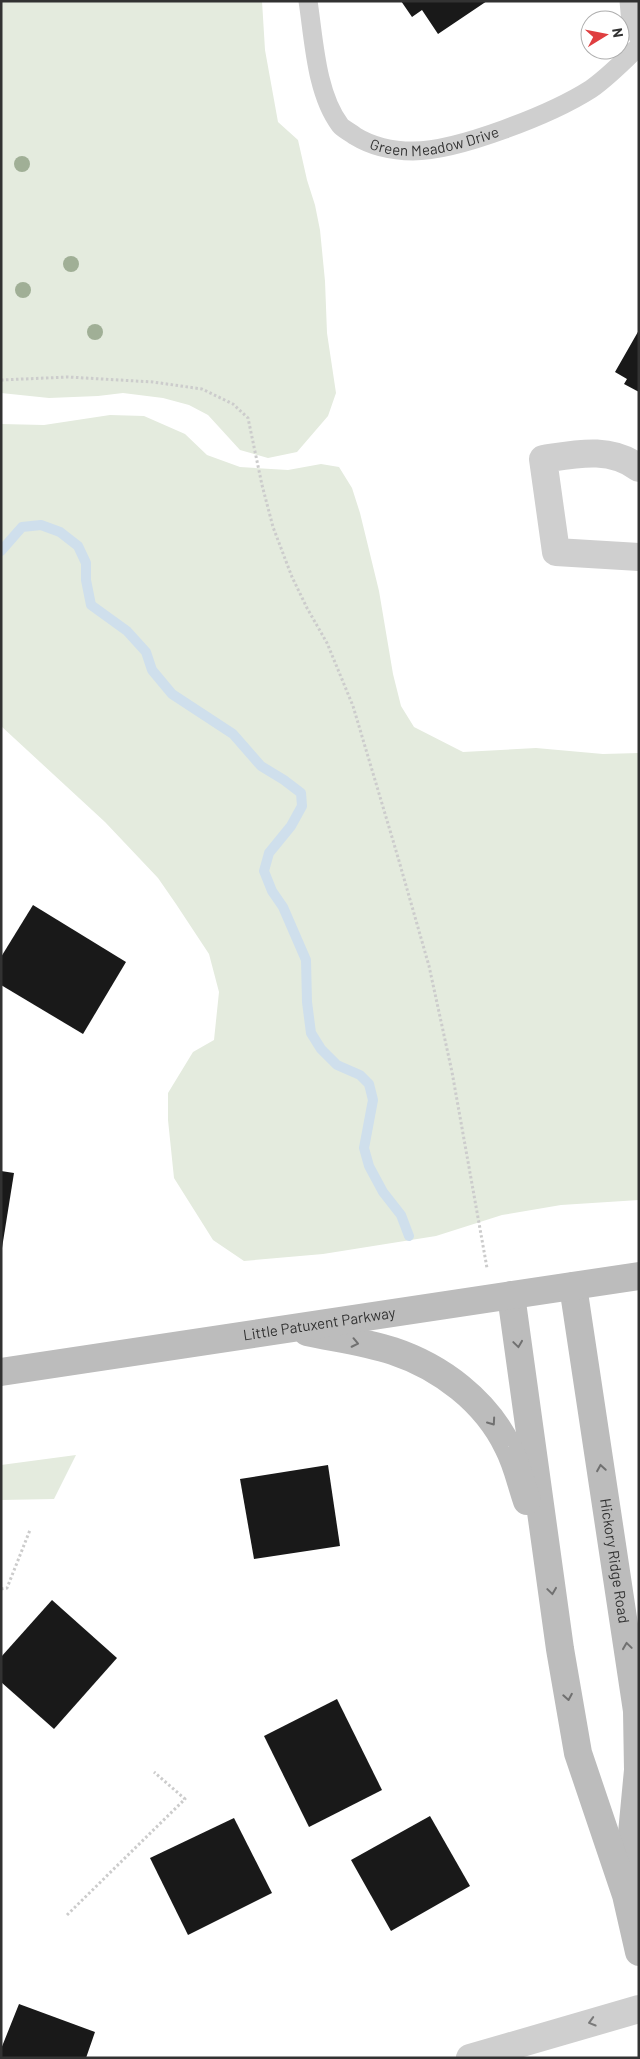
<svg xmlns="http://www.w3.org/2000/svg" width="640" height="2059" font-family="Barlow,sans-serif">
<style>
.green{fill:#e4ebde}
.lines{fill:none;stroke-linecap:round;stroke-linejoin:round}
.stream{stroke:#cfdfec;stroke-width:10}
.building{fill:#191919}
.path{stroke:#ccc;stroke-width:3;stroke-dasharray:2.5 2.5;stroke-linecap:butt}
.lane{stroke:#cfcfcf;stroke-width:19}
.street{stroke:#cfcfcf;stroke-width:28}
.secondary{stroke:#bcbcbc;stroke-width:28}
.tree{fill:#a0af96}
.oneway{stroke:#707070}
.oneway2{stroke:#797979}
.labels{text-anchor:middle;stroke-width:5;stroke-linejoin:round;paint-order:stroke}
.street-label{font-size:15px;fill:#323232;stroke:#fff}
</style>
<rect width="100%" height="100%" fill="#fff"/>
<g class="green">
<path d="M1,1H262L265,50L278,122L298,140L307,180L315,205L320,230L325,281L327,333L336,393L328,416L297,452L268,458L240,450L208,415L189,405L163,398L123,393L98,396L49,398L1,393Z"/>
<path d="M110,415L144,416L185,434L207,455L240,467L288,470L321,464L339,467L352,488L360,513L379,591L393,674L401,706L414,727L463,752L536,748L603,754L639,753V1200L561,1205L502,1215L436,1236L323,1254L244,1261L213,1240L174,1178L168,1120V1093L193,1052L214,1040L219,992L209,954L176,904L158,878L105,822L1,726V424L44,425Z"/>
<path d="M76,1455L54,1499L1,1500V1465Z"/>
</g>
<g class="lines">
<path class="stream" d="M1,551L22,527L41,525L60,532L78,546L86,563V580L91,605L127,631L146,652L152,670L172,694L233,734L261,766L284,780L301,793L302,806L291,826L269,853L264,871L272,891L283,907L306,960L307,1002L311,1033L321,1049L337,1065L360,1075L369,1084L373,1100L364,1148L369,1166L383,1192L401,1215L409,1236"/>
</g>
<g class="building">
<path d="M401,1H487L438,34L422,10L412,17Z"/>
<path d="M639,330V392L624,384L627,379L615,372Z"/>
<path d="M33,905L126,962L83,1034L1,985V957Z"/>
<path d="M1,1171L14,1173L2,1248H1Z"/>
<path d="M328,1465L340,1546L254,1559L240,1479Z"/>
<path d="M52,1600L117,1658L54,1729L1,1682V1657Z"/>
<path d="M337,1699L382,1790L309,1827L264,1736Z"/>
<path d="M430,1816L470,1886L391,1931L351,1860Z"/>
<path d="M234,1818L272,1893L188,1935L150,1858Z"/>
<path d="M19,2004L95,2032L86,2058H1V2049Z"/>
</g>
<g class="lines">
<g class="path">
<path d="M1,380L68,377L153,382L202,389L233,404L248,418L262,485L273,527L292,577L307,608L327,643L353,706L397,854L429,966L452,1072L487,1268"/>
<path d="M1,1589L7,1588L30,1530"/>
<path d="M67,1915L185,1799L154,1772"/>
</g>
<g class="lane">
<path id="s1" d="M308,1C314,40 316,93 340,125C343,129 350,132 355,136C373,147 392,151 413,151C458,151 552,114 591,89C608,77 624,61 639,46"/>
<path d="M629,1L631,23L639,38"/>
</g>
<g class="street">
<path d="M639,468C610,446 576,454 543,459L556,552L639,557"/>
<path d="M470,2058L639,2009"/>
</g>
<g class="secondary">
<path id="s2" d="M573,1286L637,1711L638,1770L627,1886"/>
<path d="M511,1295L560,1649L578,1753L626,1895L639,1952"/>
<path d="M307,1332C335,1338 366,1342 393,1351C441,1367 486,1401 508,1447C517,1464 521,1484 527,1501"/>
<path id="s3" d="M1,1372L639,1276"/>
</g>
</g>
<g class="tree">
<circle cx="22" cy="164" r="8"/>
<circle cx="71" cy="264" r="8"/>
<circle cx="23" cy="290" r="8"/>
<circle cx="95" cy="332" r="8"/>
</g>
<defs><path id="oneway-chevron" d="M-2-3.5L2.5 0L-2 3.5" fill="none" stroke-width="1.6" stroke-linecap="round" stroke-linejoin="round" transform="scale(1.25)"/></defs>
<g class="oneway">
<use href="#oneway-chevron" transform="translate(355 1343) rotate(12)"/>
<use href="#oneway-chevron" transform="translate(518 1344) rotate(82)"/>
<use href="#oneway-chevron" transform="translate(492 1422) rotate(55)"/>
<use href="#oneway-chevron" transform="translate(601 1468) rotate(-99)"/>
<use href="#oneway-chevron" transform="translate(552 1591) rotate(82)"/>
<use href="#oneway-chevron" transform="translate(627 1646) rotate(-98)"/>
<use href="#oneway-chevron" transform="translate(568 1697) rotate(80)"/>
</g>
<use class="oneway2" href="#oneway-chevron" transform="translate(592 2022) rotate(164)"/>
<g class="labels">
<g class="street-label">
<text dy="5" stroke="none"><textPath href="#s1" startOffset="231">Green Meadow Drive</textPath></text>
<text dy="5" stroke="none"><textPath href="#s3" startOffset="322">Little Patuxent Parkway</textPath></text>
<text dy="5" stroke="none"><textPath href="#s2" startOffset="278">Hickory Ridge Road</textPath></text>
</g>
</g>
<rect width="640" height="2059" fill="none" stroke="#323232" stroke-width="5"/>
<g transform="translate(605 35) rotate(80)"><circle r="24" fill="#ffffff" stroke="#adadad"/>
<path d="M0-4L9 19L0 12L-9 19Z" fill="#df3e40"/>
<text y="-8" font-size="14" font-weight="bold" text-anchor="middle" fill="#323232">N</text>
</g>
</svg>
